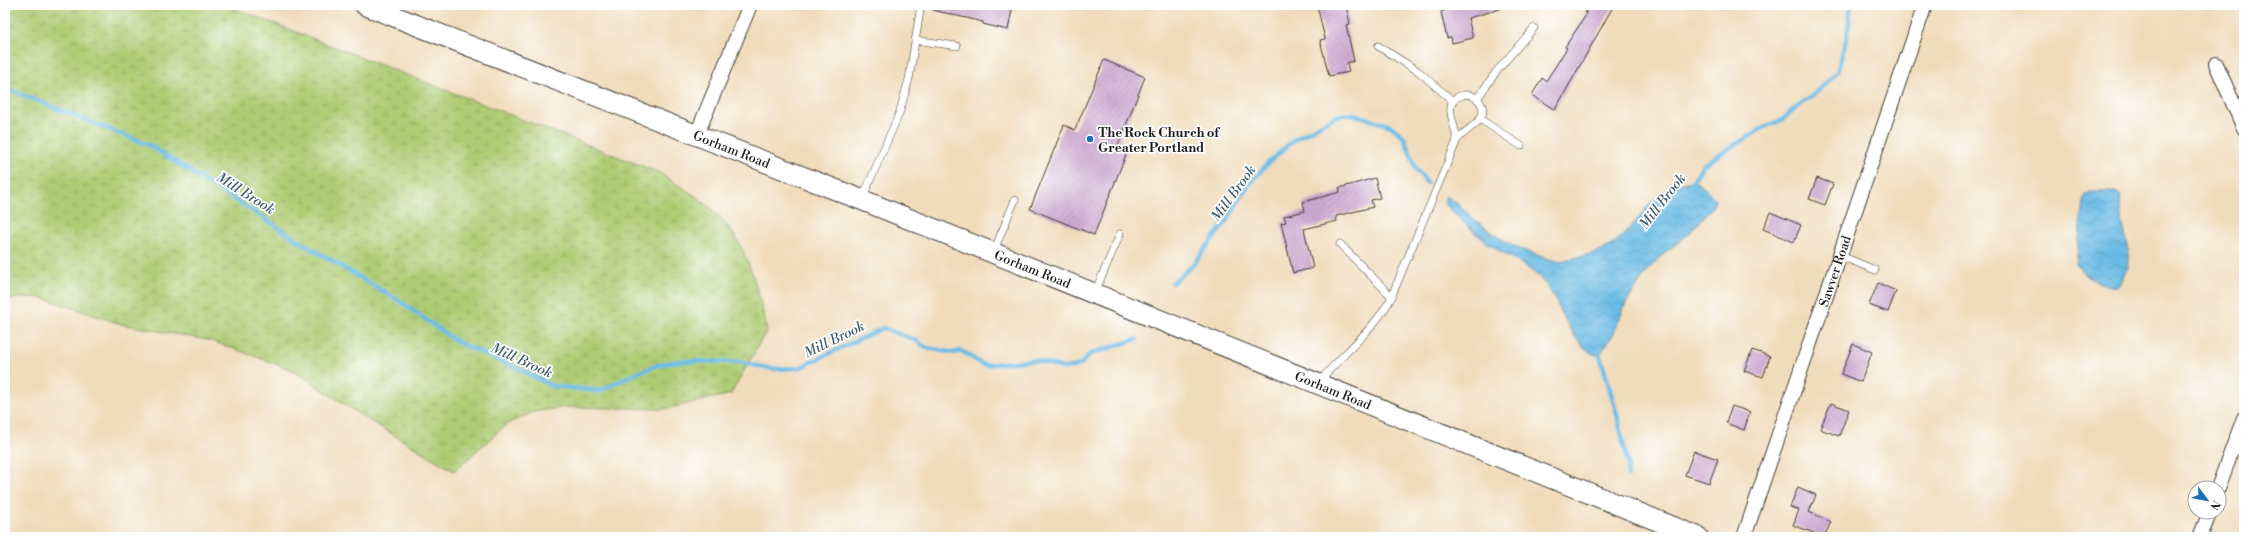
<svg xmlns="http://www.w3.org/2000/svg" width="2249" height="542" font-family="'Libre Bodoni',serif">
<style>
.wetland{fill:url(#wetland-marsh);stroke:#657448}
.water{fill:url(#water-waves);stroke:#436c80}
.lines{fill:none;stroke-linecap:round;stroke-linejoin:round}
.stream{stroke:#6abbe5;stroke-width:4.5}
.building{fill:url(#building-hatch)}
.lane-casing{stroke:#3c3934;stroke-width:8}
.street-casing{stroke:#3c3934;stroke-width:16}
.secondary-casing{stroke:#3c3934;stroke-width:22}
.lane{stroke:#fff;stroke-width:7}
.street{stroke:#fff;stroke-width:14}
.secondary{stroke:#fff;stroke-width:20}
.poi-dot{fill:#1f6fb2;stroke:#fff;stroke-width:1.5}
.labels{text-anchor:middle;stroke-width:3.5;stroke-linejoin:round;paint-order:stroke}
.poi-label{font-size:13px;font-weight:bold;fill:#1c1c1c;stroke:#fff;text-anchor:start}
.street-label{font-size:13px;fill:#1c1c1c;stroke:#fff}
.water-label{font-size:14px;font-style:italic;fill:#3b5c6c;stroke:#fff}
</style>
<defs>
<pattern id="wetland-marsh" width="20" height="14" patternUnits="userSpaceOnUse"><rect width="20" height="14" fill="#aecc73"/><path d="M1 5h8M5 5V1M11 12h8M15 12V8" fill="none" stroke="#95af63"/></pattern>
<pattern id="water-waves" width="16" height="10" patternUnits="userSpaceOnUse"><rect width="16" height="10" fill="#6abbe5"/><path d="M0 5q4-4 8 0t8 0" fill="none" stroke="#5ba0c4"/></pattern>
<pattern id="building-hatch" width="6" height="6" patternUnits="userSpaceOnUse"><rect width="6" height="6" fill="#cda9d1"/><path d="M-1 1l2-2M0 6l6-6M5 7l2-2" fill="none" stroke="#af91b3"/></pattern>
</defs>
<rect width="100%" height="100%" fill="#fff"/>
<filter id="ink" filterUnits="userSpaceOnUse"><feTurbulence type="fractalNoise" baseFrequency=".025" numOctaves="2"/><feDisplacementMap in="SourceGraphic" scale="8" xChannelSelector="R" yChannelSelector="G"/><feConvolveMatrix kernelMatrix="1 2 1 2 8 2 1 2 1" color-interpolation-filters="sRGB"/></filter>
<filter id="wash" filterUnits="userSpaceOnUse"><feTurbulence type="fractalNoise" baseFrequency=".012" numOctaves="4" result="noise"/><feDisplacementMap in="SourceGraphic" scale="16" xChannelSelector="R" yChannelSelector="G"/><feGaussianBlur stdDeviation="0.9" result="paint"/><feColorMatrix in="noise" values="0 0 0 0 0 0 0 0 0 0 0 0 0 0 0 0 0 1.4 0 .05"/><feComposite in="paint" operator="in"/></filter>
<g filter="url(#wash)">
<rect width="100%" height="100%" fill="#f0dcbb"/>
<path class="wetland" d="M5,5H226L658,172C676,184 698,196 714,211C748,243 757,287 767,330L731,394L665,409L566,407L533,412L507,424L454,471L367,419L293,370L212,341L121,324L39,297L5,299Z"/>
<g class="water">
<path d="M1693,181C1701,184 1711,193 1715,200L1713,206L1688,235L1668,250L1647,271L1625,305L1614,333L1599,356C1573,350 1561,305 1546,285C1533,267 1510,259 1492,246C1475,234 1459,218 1444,203L1446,196C1460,204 1469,216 1482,225C1507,245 1526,252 1556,261H1561C1581,256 1602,254 1618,240C1646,216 1651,187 1693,181Z"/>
<path d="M2090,192H2116L2121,196C2115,229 2145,257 2117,287C2102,285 2085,278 2076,264L2083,202L2085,195Z"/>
</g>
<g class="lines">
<g class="stream">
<path d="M5,88L149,145L307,246L398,300L457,342L527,373L552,386L600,391L634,374L658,365L680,361L738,362L773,369L799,368L883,328L915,340L927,348L956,353L959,351C970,353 975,362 985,365L1035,360L1063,368L1073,367L1081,364L1090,354L1137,339"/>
<path d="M1689,186L1704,164L1766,126L1782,120L1795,108L1814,95L1837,72L1847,37L1851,5"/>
<path d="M1172,283L1192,266L1226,222L1248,186L1268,163L1295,139L1336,116L1353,114L1391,126L1404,137L1416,169L1427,183"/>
<path d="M1599,352L1617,414L1628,465V476"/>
</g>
</g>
<g id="blocks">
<g class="building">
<path d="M934,5H988L1012,10L1008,30L983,24V22L933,10Z"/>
<path d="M1317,5H1346L1350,24L1346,25L1354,61L1347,63L1349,72L1329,76L1320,40L1325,39Z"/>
<path d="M1443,5H1499L1500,9L1468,18L1473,38L1452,43L1451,37L1447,38L1441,12L1444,11Z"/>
<path d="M1590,5H1614L1555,110L1532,95L1542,78L1546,81L1567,48L1565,47L1586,15L1585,13Z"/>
<path d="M1104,60L1145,77L1117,148L1127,152L1094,235L1030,209L1064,125L1075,130Z"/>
<path d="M1375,178L1380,198L1371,200L1373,207L1336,216L1337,221L1304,229L1313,268L1293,273L1281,223L1286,222L1284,216L1305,211L1303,202L1340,192L1339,188Z"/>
<path d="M1817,178L1833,184L1825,205L1809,199Z"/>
<path d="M1770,212L1801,225L1794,242L1763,229Z"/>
<path d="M1878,283L1896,291L1888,312L1869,305Z"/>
<path d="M1853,344L1872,352L1861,382L1841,374Z"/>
<path d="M1752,350L1770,356L1763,377L1744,371Z"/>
<path d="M1831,403L1849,410L1839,436L1820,429Z"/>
<path d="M1732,406L1750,412L1744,430L1726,423Z"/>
<path d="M1694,451L1718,459L1709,483L1685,475Z"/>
<path d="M1798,487L1816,495L1809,512L1831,522L1824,537L1793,525L1799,510L1790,507Z"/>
</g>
</g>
</g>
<g filter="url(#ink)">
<use href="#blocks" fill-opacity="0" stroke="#3c3934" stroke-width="1"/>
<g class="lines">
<g class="lane-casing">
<g id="lane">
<path d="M915,40L957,46"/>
<path d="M1378,46L1418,71L1453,101"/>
<path d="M1463,95C1470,94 1476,96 1480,102C1492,120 1464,129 1457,140C1456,125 1440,101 1463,95Z"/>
<path d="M1477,99L1496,72L1534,28"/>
<path d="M1480,119L1521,146"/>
<path d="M862,199L899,114L909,79L921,5"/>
<path d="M1340,244L1392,297"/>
<path d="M993,253L1015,200"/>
<path d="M1841,256L1875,270"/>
<path d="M1095,292L1120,234"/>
<path d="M1319,382C1342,354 1372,332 1390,300L1457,140"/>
</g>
</g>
<g class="street-casing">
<g id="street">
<path d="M2216,64L2244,128"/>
<path d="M697,134L750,5"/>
<path d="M2218,488L2244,418"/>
<path id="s1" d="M1744,537L1925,5"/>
<path d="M2200,537L2210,512"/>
</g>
</g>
<g class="secondary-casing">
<g id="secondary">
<path id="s2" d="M365,5L862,200L1698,537"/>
</g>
</g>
<use href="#lane" class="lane"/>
<use href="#street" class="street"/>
<use href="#secondary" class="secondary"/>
</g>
</g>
<circle class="poi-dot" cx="1090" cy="139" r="4"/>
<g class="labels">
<g class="poi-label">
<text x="1098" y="137">The Rock Church of<tspan x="1098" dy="15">Greater Portland</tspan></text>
</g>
<g class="street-label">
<text dy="5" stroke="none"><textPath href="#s2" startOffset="394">Gorham Road</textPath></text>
<text dy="5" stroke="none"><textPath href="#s2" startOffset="718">Gorham Road</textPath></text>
<text dy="5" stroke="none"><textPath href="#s1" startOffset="281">Sawyer Road</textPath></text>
<text dy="5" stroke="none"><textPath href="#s2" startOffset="1042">Gorham Road</textPath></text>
</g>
<g class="water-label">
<text transform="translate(246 193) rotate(32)" y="5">Mill Brook</text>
<text transform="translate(1233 193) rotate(-54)" y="5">Mill Brook</text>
<text transform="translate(1662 201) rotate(-52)" y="5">Mill Brook</text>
<text transform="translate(834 339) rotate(-26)" y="5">Mill Brook</text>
<text transform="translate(522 360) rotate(24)" y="5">Mill Brook</text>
</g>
</g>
<rect width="2249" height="542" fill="none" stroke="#fff" stroke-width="20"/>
<g transform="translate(2207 500) rotate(122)"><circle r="19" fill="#ffffff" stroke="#a4a4a4"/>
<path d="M0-3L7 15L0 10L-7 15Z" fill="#1f6fb2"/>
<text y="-6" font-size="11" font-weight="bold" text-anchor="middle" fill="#1c1c1c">N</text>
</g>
</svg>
